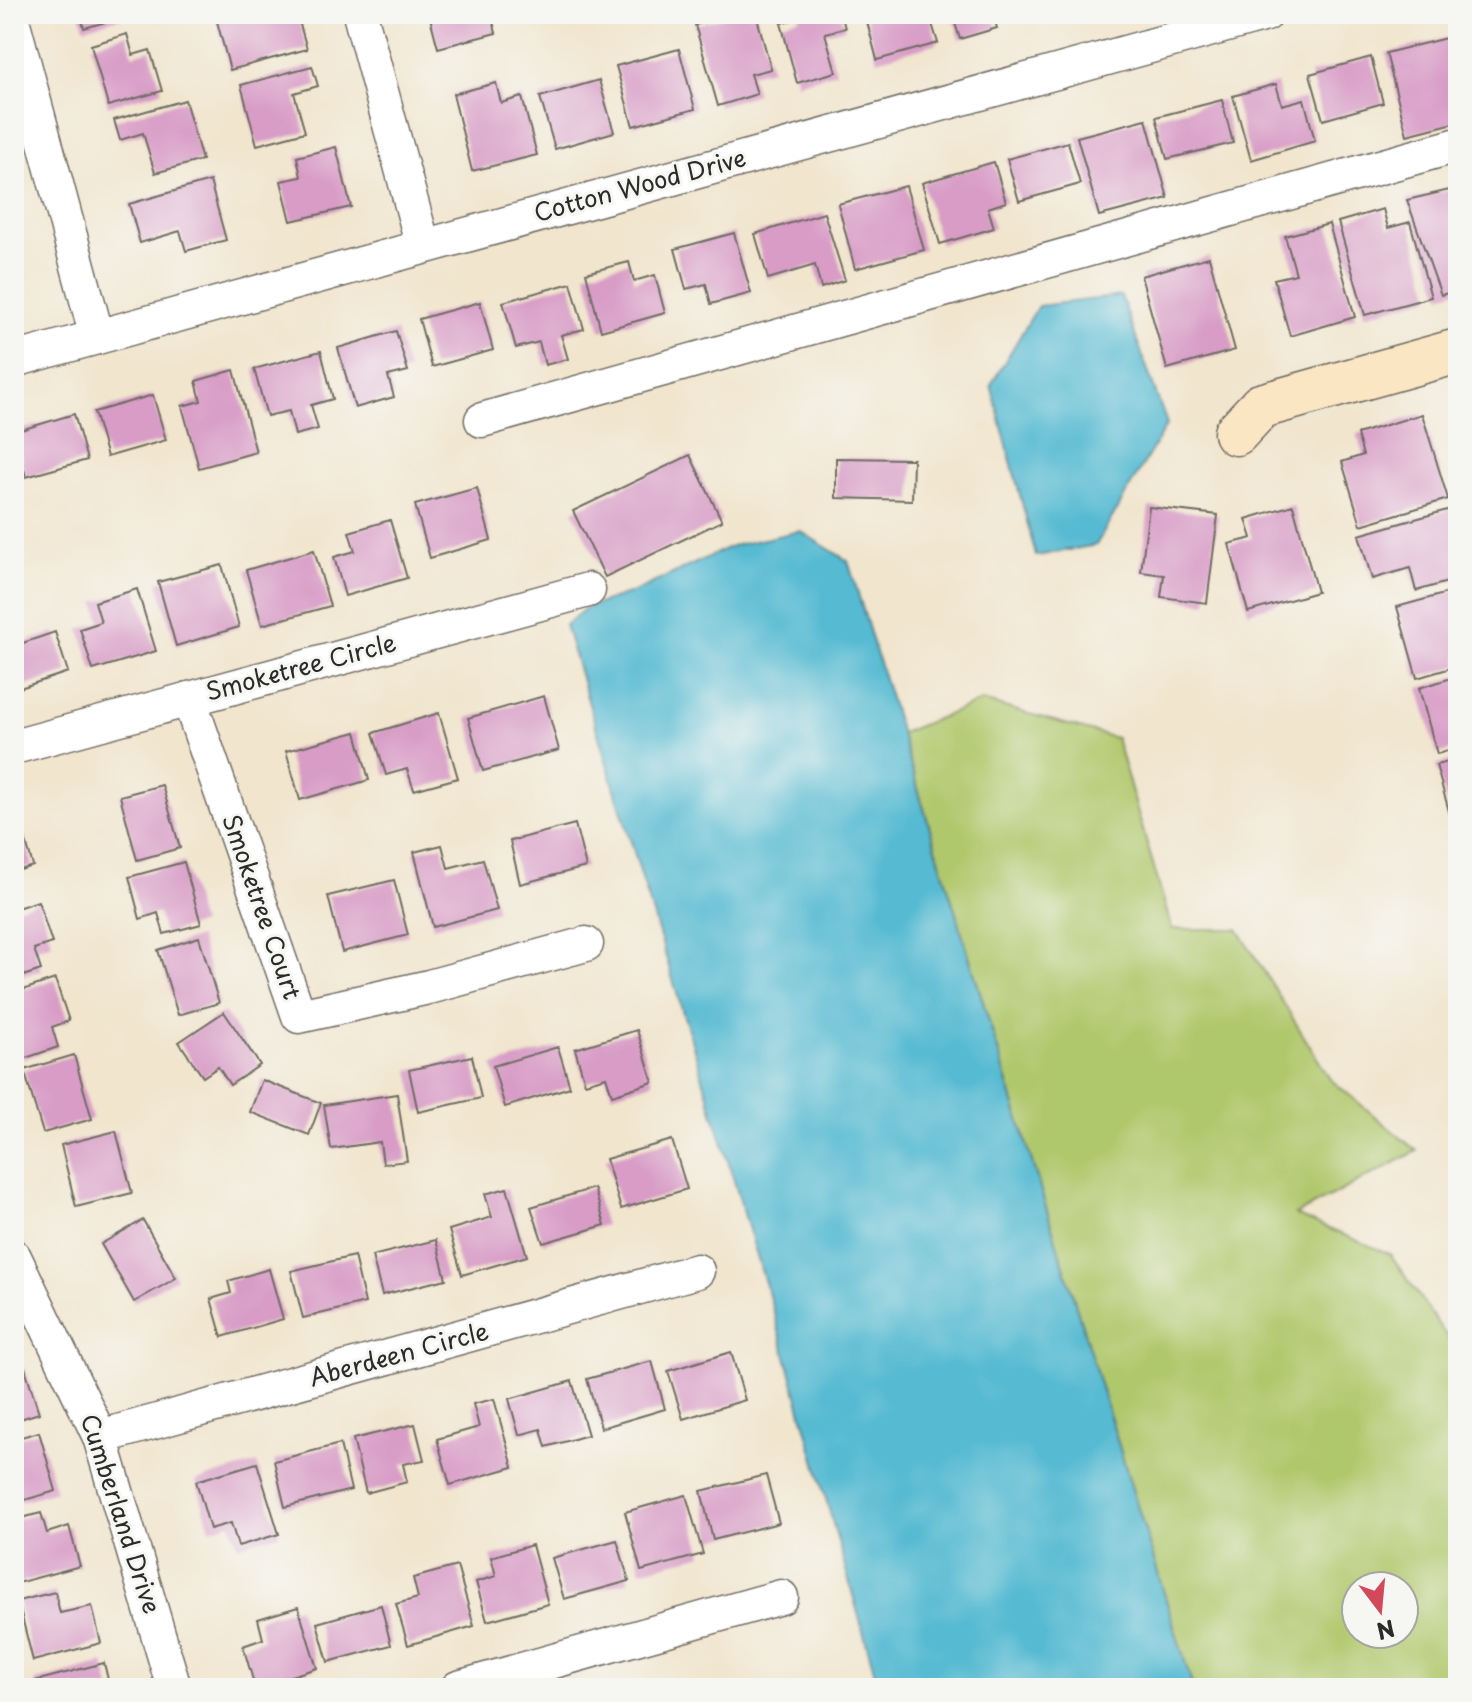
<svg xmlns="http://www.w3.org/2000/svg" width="1472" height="1702" font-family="'Playpen Sans',sans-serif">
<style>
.green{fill:#b0c86c;stroke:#6e7a4c;stroke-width:2;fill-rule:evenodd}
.water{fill:#54bad2;stroke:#40727e;stroke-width:2}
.building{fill:#d89cc6}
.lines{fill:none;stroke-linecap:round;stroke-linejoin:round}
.street-casing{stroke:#706c64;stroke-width:37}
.secondary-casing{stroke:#706c64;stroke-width:47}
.street{stroke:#fff;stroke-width:34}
.secondary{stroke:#fbe6c4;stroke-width:44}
.labels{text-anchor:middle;stroke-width:6;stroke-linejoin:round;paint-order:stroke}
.street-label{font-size:24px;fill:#2b2b2b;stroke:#f6f6f2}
</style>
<rect width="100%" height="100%" fill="#f6f6f2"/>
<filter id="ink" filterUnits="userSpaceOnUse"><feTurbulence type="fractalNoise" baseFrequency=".0125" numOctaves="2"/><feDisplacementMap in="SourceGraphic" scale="16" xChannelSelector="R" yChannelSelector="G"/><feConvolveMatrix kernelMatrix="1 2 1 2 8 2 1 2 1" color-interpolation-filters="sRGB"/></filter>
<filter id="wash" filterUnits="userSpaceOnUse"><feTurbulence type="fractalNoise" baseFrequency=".006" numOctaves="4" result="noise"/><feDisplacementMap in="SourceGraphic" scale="32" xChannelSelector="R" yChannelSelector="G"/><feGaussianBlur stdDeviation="1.8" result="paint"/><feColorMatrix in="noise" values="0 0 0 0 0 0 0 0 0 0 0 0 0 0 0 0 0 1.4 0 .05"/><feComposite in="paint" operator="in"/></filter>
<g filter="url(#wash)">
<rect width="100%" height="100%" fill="#f1e5cd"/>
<path class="green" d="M982,701L1116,738L1172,929H1238L1330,1079L1417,1151L1295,1215L1390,1254L1458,1353V1688H1193L901,733ZM1356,1586H1404V1634H1356Z"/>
<g class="water">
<path d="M1121,296L1167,424L1096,545L1036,556L991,385L1038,306Z"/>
<path d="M800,531L848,561L1193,1688H879L770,1299L565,625L586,608L634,592L732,546Z"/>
</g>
<g id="blocks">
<g class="building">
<path d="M80,14H123L124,17L84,28Z"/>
<path d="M215,14H256L258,20L281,14H297L307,49L230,70Z"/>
<path d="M429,14H491L496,33L438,48Z"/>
<path d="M734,14H756L771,69L751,74L757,94L718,106L695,25Z"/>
<path d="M799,14H841L845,28L825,33L836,72L797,83L781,23L800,18Z"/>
<path d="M865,14H929L938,43L877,60Z"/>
<path d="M952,14H993L997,28L960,39Z"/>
<path d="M127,34L133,55L150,50L162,91L108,106L91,45Z"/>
<path d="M1446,38L1458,84V122L1407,135L1386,53Z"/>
<path d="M679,49L695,109L633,126L616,66Z"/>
<path d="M1371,57L1383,103L1323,120L1310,74Z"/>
<path d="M312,66L318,86L294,93L305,132L257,145L241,85Z"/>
<path d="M599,80L614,132L555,149L540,97Z"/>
<path d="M496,83L501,103L522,97L537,155L472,171L453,94Z"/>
<path d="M1276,84L1282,105L1304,99L1315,141L1251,160L1233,96Z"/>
<path d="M185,100L202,160L155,173L143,133L120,140L114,120Z"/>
<path d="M1222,100L1233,143L1167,159L1156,117Z"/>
<path d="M1146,119L1168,198L1099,216L1077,137Z"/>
<path d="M1068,142L1080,184L1019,201L1007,159Z"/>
<path d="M336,147L351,207L291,221L281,181L301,177L297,157Z"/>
<path d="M994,162L1006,202L988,208L994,228L940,244L922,183Z"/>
<path d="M210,181L226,240L186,251L180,231L140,243L129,204Z"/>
<path d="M906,186L924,250L855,269L838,204Z"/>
<path d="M1458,188V290L1441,295L1407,200Z"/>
<path d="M1383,209L1388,228L1410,222L1431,297L1365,315L1338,222Z"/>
<path d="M824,213L845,280L821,288L815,265L768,279L755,234Z"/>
<path d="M1329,224L1355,317L1290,336L1274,279L1296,274L1285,236Z"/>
<path d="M734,233L751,293L711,304L706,284L686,289L675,249Z"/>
<path d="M1209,257L1235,350L1167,369L1141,276Z"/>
<path d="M629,262L634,281L655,275L665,313L601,331L586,273Z"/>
<path d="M571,283L584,329L561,335L568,359L545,365L539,342L516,348L503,302Z"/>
<path d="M480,302L493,350L432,367L419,319Z"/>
<path d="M396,331L408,371L388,376L394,397L355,408L338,348Z"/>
<path d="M321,351L333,399L311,405L318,429L295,435L289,411L267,416L254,369Z"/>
<path d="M234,370L256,452L199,468L182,406L201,401L196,381Z"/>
<path d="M153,395L166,440L107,457L94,412Z"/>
<path d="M74,414L87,460L26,477L14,432Z"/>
<path d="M1422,414L1448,499L1361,525L1342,462L1363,455L1357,434Z"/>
<path d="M690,455L722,521L605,577L573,511Z"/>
<path d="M836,458L913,459L912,500L836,498Z"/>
<path d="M477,488L491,540L430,558L415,505Z"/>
<path d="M1293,505L1317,592L1248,612L1229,544L1252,538L1246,519Z"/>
<path d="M1149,507L1218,515L1207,603L1161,597L1164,575L1141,572Z"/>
<path d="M1454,508L1458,523V579L1416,591L1410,568L1372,579L1359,535Z"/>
<path d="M390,520L407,578L345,596L334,557L355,551L349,532Z"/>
<path d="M314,550L330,606L262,625L246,570Z"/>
<path d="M222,565L239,627L176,646L158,582Z"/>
<path d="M137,589L156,651L93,670L80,629L101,622L95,602Z"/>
<path d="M1458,590V666L1417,678L1397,607Z"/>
<path d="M55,632L68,672L14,690V646Z"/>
<path d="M1458,676V748L1437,754L1419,688Z"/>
<path d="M544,696L559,750L483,771L468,718Z"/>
<path d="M439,713L458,778L414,790L407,769L386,775L373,733Z"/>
<path d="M356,732L369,780L300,800L286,751Z"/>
<path d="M1458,759V828L1454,829L1436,765Z"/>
<path d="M162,785L180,848L137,860L120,796Z"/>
<path d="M575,824L586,867L520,884L510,841Z"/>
<path d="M21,825L33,866L14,872V827Z"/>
<path d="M442,845L448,868L483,859L497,910L433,927L414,852Z"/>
<path d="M184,862L201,924L164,934L158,913L140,919L129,877Z"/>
<path d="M394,880L408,935L342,952L328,896Z"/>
<path d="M38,901L52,943L34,949L41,970L14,979V909Z"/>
<path d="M199,937L219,1003L178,1015L158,950Z"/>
<path d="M55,979L69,1021L52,1027L58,1047L23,1059L14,1031V993Z"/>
<path d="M224,1012L260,1065L230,1085L218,1067L203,1077L179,1042Z"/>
<path d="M637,1030L653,1082L612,1095L606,1077L585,1083L575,1049Z"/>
<path d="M558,1047L570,1087L505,1107L493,1066Z"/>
<path d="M74,1055L92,1119L43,1133L24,1070Z"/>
<path d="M472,1056L481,1098L418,1112L409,1070Z"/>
<path d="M262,1080L321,1103L309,1135L250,1112Z"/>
<path d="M397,1094L407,1161L383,1164L380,1142L331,1149L324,1105Z"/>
<path d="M116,1131L132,1193L76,1207L61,1145Z"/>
<path d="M672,1140L687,1189L621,1209L606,1159Z"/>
<path d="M507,1188L527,1256L462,1275L449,1230L492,1217L485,1194Z"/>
<path d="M594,1188L605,1225L543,1243L531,1207Z"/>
<path d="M143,1220L176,1278L134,1302L101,1244Z"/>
<path d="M436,1240L446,1279L382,1295L372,1256Z"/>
<path d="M354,1256L365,1303L303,1318L291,1271Z"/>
<path d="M269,1269L283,1319L222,1337L211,1299L231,1293L228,1281Z"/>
<path d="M731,1352L745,1400L683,1419L668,1371Z"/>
<path d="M652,1361L665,1409L601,1428L587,1379Z"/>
<path d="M25,1368L39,1413L14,1421V1371Z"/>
<path d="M572,1381L588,1435L546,1447L541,1429L519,1435L509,1399Z"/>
<path d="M494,1399L513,1467L450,1485L437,1439L479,1427L473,1404Z"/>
<path d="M415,1424L424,1460L403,1464L407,1482L366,1493L353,1439Z"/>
<path d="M39,1432L56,1491L14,1503V1439Z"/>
<path d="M340,1444L351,1490L285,1507L274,1461Z"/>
<path d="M257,1463L279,1534L238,1546L231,1523L210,1529L196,1481Z"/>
<path d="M766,1475L779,1523L713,1540L701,1491Z"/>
<path d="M686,1495L703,1554L641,1571L625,1512Z"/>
<path d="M41,1513L47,1533L69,1526L80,1566L14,1584V1520Z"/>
<path d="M617,1540L629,1581L564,1599L552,1558Z"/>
<path d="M532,1545L548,1604L487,1621L476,1582L496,1576L491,1557Z"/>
<path d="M457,1566L474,1626L408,1645L396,1604L418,1598L413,1578Z"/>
<path d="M55,1592L60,1613L92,1606L101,1643L33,1661L18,1601Z"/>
<path d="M381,1605L391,1645L328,1662L317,1623Z"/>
<path d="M298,1607L317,1668L255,1687L243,1646L263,1639L258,1619Z"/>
<path d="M104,1663L110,1688H37L35,1681Z"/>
</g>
</g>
</g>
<g filter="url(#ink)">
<use href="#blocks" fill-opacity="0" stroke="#706c64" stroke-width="2"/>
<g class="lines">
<g class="street-casing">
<g id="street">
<path d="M360,14L423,246"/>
<path d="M14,27L97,337"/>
<path d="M14,360L1266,14"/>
<path d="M482,420L1458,145"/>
<path d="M189,699L299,1016L429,987L586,944"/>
<path d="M14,747L588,590"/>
<path d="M14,1257L100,1437L174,1688"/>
<path d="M100,1437L697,1271"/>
<path d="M458,1688L781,1597"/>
</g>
</g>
<g class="secondary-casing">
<path id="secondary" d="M1236,433L1261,406L1458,351"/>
</g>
<use href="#street" class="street"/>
<use href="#secondary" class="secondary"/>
</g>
</g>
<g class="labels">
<g class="street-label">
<text transform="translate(640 186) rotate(-15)" y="8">Cotton Wood Drive</text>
<text transform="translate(301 668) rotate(-15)" y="8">Smoketree Circle</text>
<text transform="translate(261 907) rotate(71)" y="8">Smoketree Court</text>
<text transform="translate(399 1355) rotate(-15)" y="8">Aberdeen Circle</text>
<text transform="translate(120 1514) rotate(72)" y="8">Cumberland Drive</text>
</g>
</g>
<rect width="1472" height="1702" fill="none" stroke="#f6f6f2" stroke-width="48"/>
<g transform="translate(1380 1610) rotate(164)"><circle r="38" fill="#f6f6f2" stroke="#a5a5a2" stroke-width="2"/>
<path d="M0-6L14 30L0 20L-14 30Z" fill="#d1495b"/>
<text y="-12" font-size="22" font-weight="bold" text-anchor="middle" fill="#2b2b2b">N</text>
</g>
</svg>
